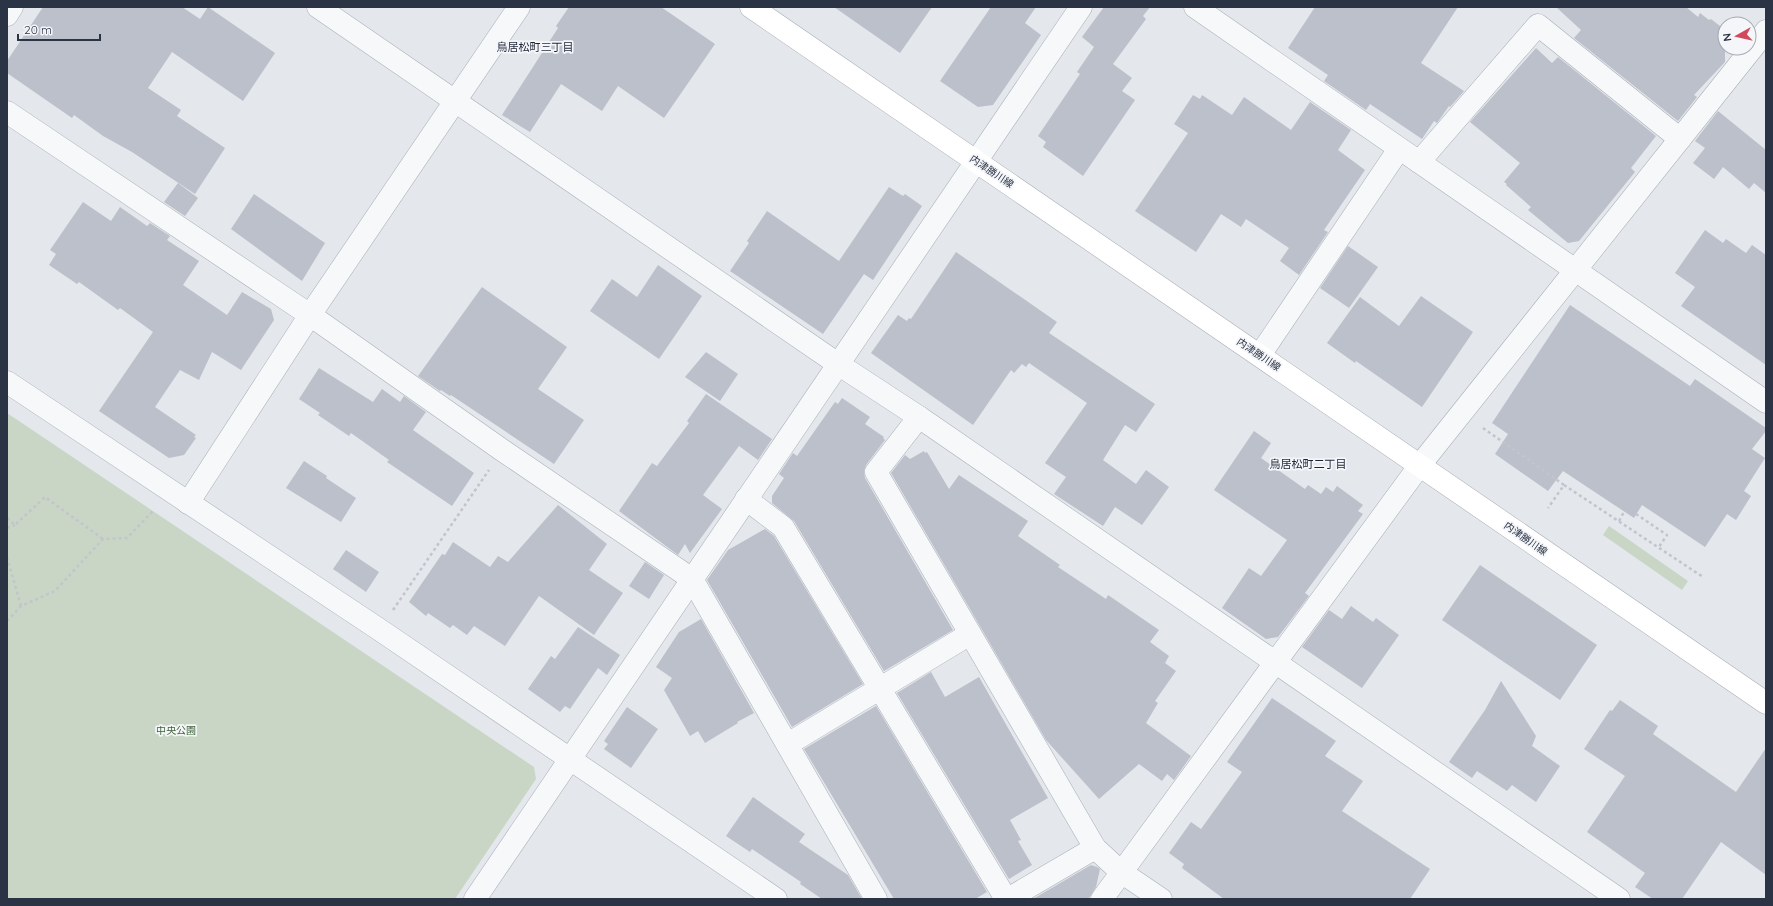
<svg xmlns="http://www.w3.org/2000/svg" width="1773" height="906" font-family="Quicksand,'Noto Sans JP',sans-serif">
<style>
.green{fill:#c9d6c5}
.building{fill:#bbc0ca}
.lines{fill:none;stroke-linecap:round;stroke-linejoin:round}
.minor-casing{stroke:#a9aeb7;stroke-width:23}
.tertiary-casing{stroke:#a9aeb7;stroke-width:23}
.secondary-casing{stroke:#a9aeb7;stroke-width:23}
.path{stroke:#c2c5cb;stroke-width:2.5;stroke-dasharray:3 3;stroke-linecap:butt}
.minor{stroke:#f7f8fa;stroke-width:22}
.tertiary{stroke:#f7f8fa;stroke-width:22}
.secondary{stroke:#fff;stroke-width:22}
.labels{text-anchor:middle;stroke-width:3.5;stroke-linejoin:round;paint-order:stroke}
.street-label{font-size:10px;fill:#2b3445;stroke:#f4f6f9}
.park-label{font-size:10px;fill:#3f6138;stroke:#f4f6f9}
.neighbourhood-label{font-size:11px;fill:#1d2536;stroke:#f4f6f9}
</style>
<rect width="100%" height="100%" fill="#e4e7ec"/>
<g class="green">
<path d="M7,413L534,767L536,779L455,899H7Z"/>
<path d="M1609,526L1688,581L1682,590L1603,535Z"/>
</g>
<g class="building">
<path d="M43,7H182L200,19L208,7L275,53L243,101L172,52L148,88L181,110L177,116L225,148L195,194L132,152L103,136L74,115L72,118L7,73V61Z"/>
<path d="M569,7H661L715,44L664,118L618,86L602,111L561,84L530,132L502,115L558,28L556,26Z"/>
<path d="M834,7H932L900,53Z"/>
<path d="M991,7H1036L1025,23L1041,35L993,105L978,107L940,81Z"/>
<path d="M1104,7H1150L1143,16L1146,19L1113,64L1132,78L1122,91L1135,100L1083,176L1043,147L1046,142L1038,136L1080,74L1077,72L1094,47L1082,37Z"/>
<path d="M1315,7H1458L1421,63L1464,91L1450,107L1449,106L1437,123L1434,121L1422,139L1370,104L1366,110L1324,81L1328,75L1288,48Z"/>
<path d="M1556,7H1686L1698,17L1700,13L1709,20L1711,19L1725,30V62L1694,95L1697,97L1678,121L1574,38L1581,30Z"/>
<path d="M1536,48L1552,63L1558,57L1656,136L1631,168L1635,172L1579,241L1568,243L1528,210L1531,207L1506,185L1507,184L1504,182L1520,163L1470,122Z"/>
<path d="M1193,95L1200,99L1202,95L1232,115L1244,97L1291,130L1310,102L1351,130L1338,150L1365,170L1324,230L1328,232L1299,275L1280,261L1289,248L1246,219L1241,227L1221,214L1196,252L1135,211L1188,133L1174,124Z"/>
<path d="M1718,111L1766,150V193L1754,183L1749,189L1723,167L1714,179L1693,163L1705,148L1695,141Z"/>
<path d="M178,183L198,198L185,216L164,202Z"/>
<path d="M889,187L903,196L905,194L922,206L873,280L864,274L823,334L730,271L749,243L747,241L767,211L839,261Z"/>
<path d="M254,194L325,243L302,281L231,229Z"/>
<path d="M83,202L111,221L120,207L147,226L150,223L170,236L167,240L199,261L183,285L227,315L242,292L271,309L274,320L241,370L212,352L199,380L180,370L155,407L196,435L194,437L196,438L184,455L169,458L99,411L153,332L120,308L118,310L79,282L77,284L49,265L56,254L50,250Z"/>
<path d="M1705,230L1723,243L1726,239L1746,253L1752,245L1766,255V365L1681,306L1695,287L1675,273Z"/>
<path d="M1348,246L1378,267L1349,308L1320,288Z"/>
<path d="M956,252L1057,322L1049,333L1155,404L1136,432L1125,425L1103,460L1136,484L1146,470L1169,487L1142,525L1115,507L1103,526L1054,494L1066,477L1045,463L1087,403L1029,363L1026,367L1022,364L1014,373L1011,370L973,425L871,353L898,315L907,321L909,318L911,319Z"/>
<path d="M658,265L702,296L659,359L590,311L612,279L637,297Z"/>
<path d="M482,287L567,347L538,389L584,420L554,464L451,395L450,396L441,390L440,391L418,376Z"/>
<path d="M1421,296L1473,332L1422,407L1356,361L1355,363L1327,343L1360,297L1399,326Z"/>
<path d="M1570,305L1690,386L1695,379L1766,428V431L1752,449L1765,458L1744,491L1751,496L1736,520L1727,514L1705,547L1642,505L1634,518L1563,471L1548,491L1495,454L1508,434L1492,423Z"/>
<path d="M706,352L738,374L720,401L685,377Z"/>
<path d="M319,368L373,402L382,389L400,402L404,396L426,412L413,430L474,473L452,506L387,462L389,460L351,433L349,436L318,415L320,413L299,399Z"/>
<path d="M706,394L772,439L758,460L739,446L703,495L722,509L690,553L685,544L678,555L619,511L652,463L657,466L689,423L687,421Z"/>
<path d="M842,398L870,417L865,424L884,437L883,438L885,440L866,465L864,472L865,478L953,630L884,671L794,521L772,503V496L784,478L779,474L793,453L797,456L835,402L838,404Z"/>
<path d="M1254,431L1271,443L1261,458L1305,489L1308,485L1321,494L1326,487L1333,492L1337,486L1363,505L1358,511L1363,514L1305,593L1309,596L1278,637L1266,639L1222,608L1249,568L1261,576L1287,540L1214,490Z"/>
<path d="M924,451L925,453L927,452L949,489L959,475L1028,521L1018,536L1060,565L1058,567L1106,599L1108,595L1159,630L1150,642L1169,656L1165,663L1176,671L1155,701L1158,703L1146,723L1191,756L1174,780L1167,774L1162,781L1139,764L1099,799L1046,740L891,473L905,455L910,459Z"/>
<path d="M304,461L327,476L326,478L356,498L341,522L286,488Z"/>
<path d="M558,505L607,544L589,570L623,593L594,635L539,596L505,646L474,626L467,635L453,625L450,628L428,613L426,616L409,602L442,554L445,555L453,542L490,567L498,556L508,562Z"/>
<path d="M765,529L774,536L863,684L792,727L707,580L728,550Z"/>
<path d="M346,550L379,572L366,592L333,569Z"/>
<path d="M645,562L664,575L649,599L629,586Z"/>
<path d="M1480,565L1597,645L1560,700L1442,620Z"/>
<path d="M1351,606L1373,622L1376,618L1399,635L1362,688L1302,647L1329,610L1342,619Z"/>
<path d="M701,619L754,713L737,722L738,723L705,743L698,731L690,736L664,690L672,678L656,667L679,632Z"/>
<path d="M578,627L620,655L607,675L598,668L570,709L565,706L560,712L528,689L551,656L555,659Z"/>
<path d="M931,672L945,697L979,677L1048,798L1010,820L1021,840L1018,841L1032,865L1009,879L897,693Z"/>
<path d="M1501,681L1536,736L1532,746L1560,766L1536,802L1512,785L1507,791L1477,771L1472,778L1449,762L1485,710Z"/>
<path d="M1272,698L1336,741L1325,756L1363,781L1342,811L1430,869L1410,899H1224L1182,868L1184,864L1169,853L1191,822L1201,829L1242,772L1227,762Z"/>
<path d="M1620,700L1658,726L1653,734L1736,792L1766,748V875L1721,842L1682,899H1653L1635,887L1645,873L1587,832L1625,776L1584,749L1610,710L1612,711Z"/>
<path d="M876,706L987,892L975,899H894L804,749Z"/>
<path d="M627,707L658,729L631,768L604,749L608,744L604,741Z"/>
<path d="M753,797L805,834L799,842L848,875L862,899H822L800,884L801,882L752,849L750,852L726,836Z"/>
<path d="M1091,865L1097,867L1100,869L1096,887L1090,897L1087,899H1033Z"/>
</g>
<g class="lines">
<g class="minor-casing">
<g id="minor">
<path d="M318,7L838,364L919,417L1619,899"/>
<path d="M1195,7L1766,402"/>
<path d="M7,112L310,315L502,450L692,579L876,899"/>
<path d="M1419,162L1538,25L1680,139"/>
<path d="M1260,355L1399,149"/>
<path d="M919,417L876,472L1095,848L1121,872L1161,899"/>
<path d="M746,499L783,527L1006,899"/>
<path d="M788,744L970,634"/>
<path d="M475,899L1081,7"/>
<path d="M1008,899L1095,848"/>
<path d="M1102,899L1420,465L1766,31"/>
</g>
</g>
<g class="tertiary-casing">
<g id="tertiary">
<path d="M7,15L12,7"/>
<path d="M7,382L380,630L776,899"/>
<path d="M188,503L310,315L519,7"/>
</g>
</g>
<g class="secondary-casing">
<path id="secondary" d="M751,7L1766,703"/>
</g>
<g class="path">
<path d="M1483,428L1564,485L1548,508"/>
<path d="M1564,485L1703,577"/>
<path d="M1636,514L1667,535L1659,547"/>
<path d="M7,518L15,525L45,497L103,539"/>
<path d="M1619,521L1624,512"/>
<path d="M7,528L15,525"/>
<path d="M7,557L21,606"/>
<path d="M393,610L489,470"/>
<path d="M7,621L21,606L55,591L103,539L127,538L154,510"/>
</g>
<use href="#minor" class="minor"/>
<use href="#tertiary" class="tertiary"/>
<use href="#secondary" class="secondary"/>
</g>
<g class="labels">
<g class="street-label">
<text transform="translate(992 171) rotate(34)" y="4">内津勝川線</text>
<text transform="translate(1259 354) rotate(34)" y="4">内津勝川線</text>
<text transform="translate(1526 538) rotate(35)" y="4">内津勝川線</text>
</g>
<g class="park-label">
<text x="176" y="734">中央公園</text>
</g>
<g class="neighbourhood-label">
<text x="535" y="51">鳥居松町三丁目</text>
<text x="1308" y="468">鳥居松町二丁目</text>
</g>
</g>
<rect width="1773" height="906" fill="none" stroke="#2b3445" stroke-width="16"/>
<g transform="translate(1737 36) rotate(262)"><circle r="19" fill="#f4f6f9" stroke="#a4a8b1"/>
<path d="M0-3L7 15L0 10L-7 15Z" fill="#d1495b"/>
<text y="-6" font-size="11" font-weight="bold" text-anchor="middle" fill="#2b3445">N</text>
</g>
<path d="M18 34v6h82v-6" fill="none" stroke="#2b3445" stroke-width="2"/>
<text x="24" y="34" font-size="12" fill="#2b3445" stroke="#f4f6f9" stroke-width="3" paint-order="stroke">20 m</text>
</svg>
